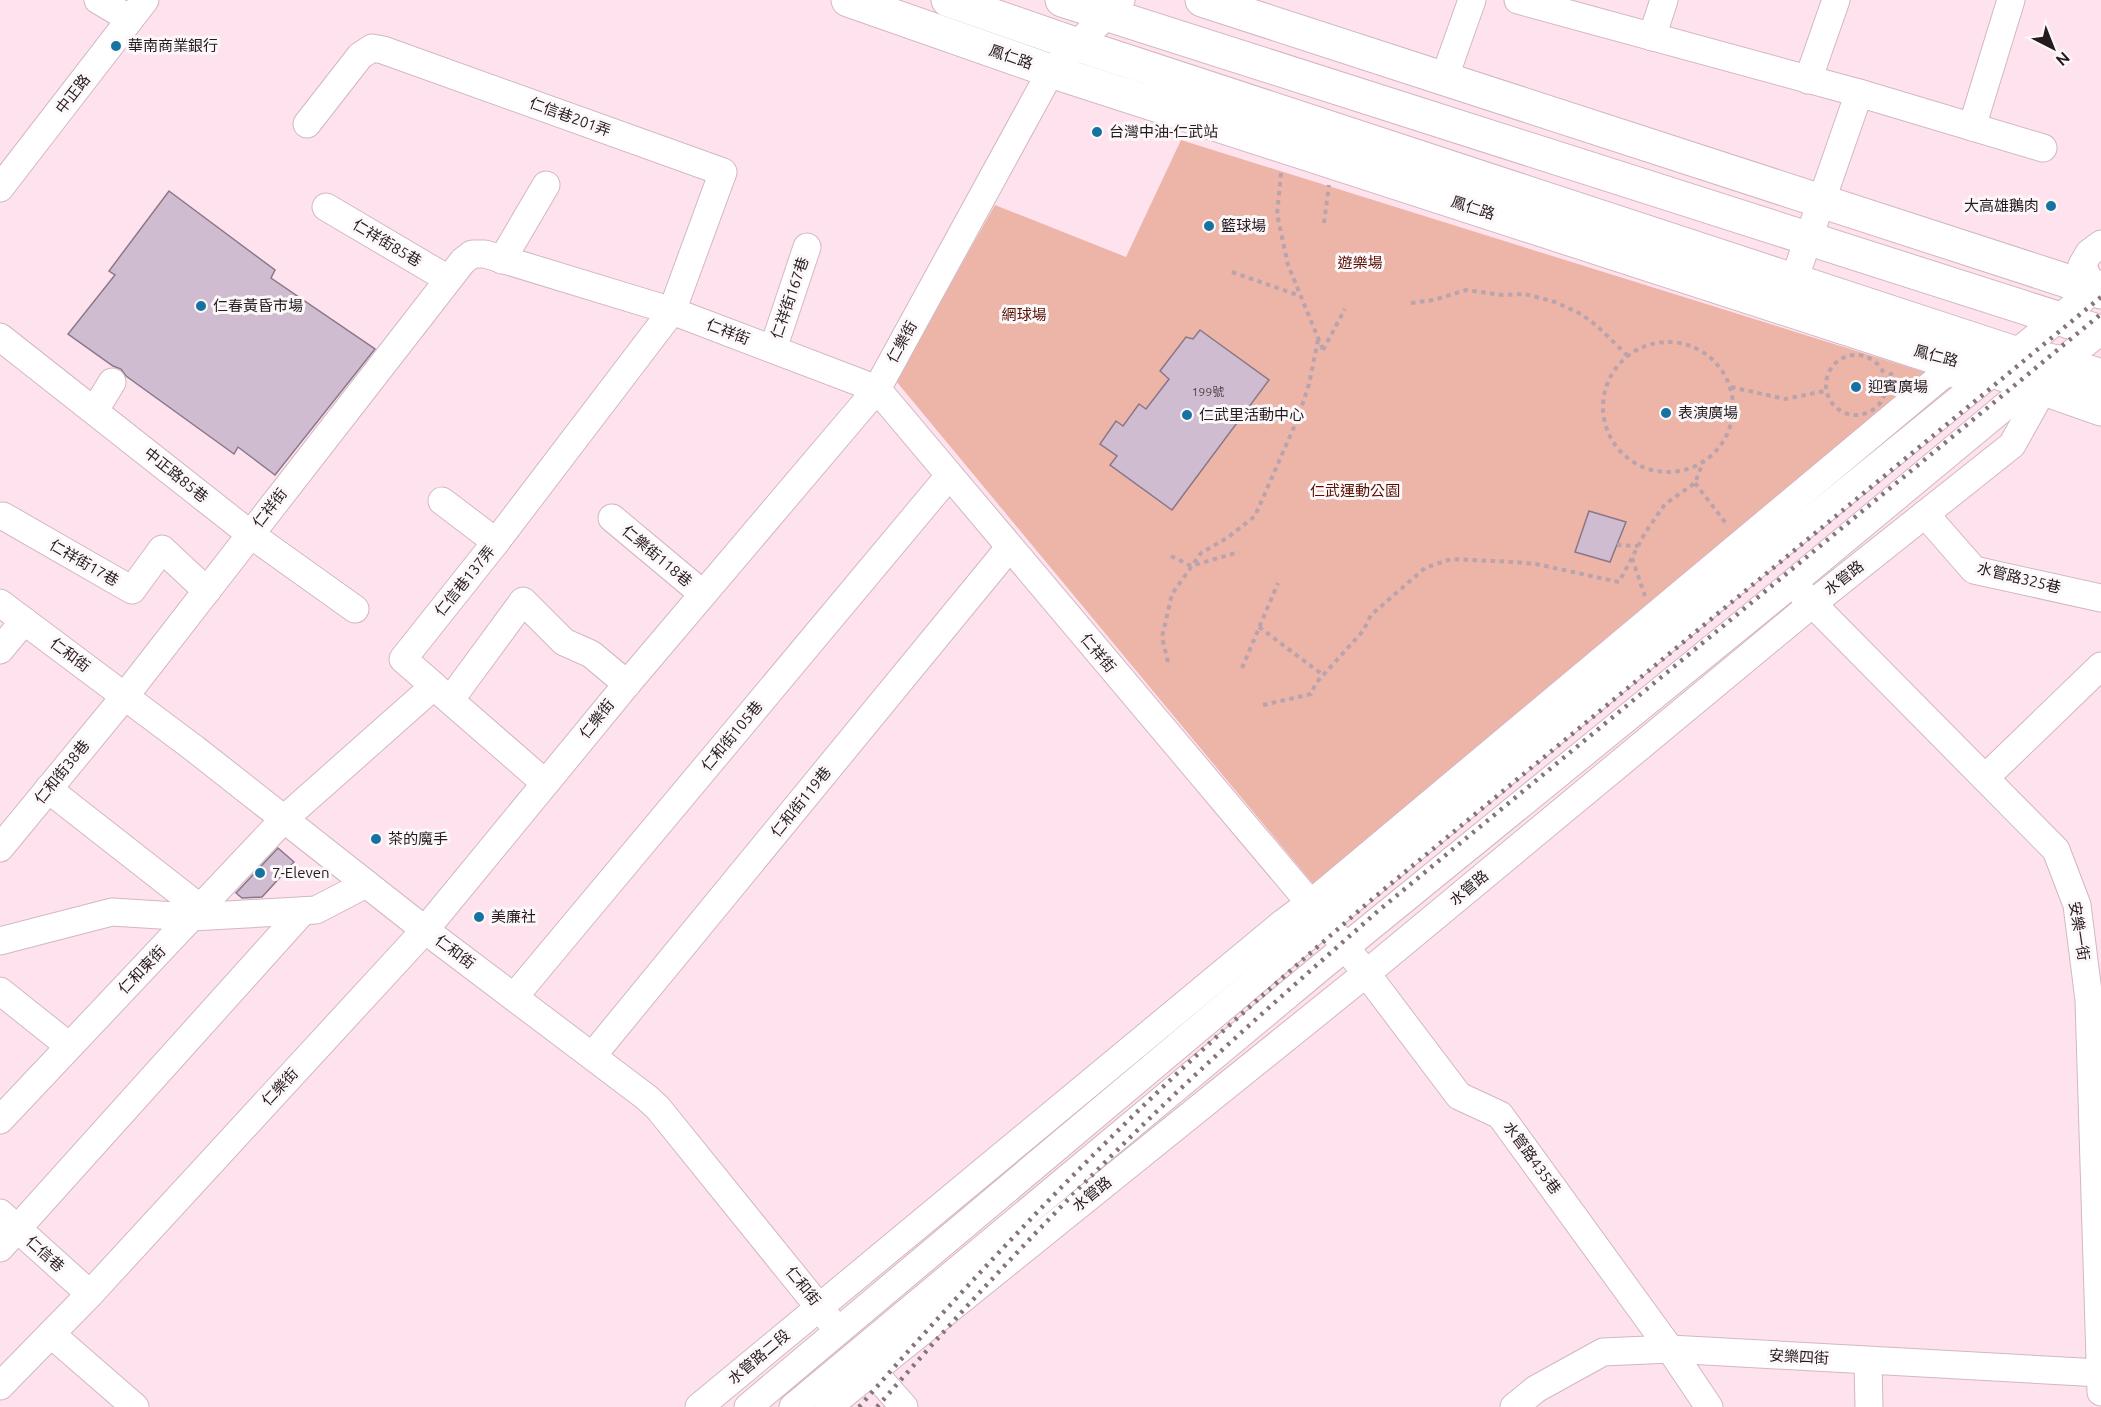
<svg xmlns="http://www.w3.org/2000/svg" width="2101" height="1407" font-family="Ubuntu,'Noto Sans TC',sans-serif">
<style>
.green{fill:#edb5a8}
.building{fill:#d0bcd0;stroke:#897788;stroke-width:1.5}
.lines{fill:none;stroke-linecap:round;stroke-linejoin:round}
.minor-casing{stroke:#d2b7c3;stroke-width:29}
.major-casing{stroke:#d2b7c3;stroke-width:35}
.path{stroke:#b9a3ac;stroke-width:4;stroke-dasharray:4.5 4.5;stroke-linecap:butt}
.minor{stroke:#fff;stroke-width:27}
.major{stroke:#fff;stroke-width:33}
.rail{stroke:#85747b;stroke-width:4.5;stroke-dasharray:3 6;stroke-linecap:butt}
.poi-dot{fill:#1673a1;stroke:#fcf7f9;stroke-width:2}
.labels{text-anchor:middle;stroke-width:6;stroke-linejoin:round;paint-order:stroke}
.number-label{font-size:12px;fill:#50434b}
.poi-label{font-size:15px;fill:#251b1f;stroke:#fcf7f9;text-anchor:start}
.street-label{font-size:15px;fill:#251b1f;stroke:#fcf7f9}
.park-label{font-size:15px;fill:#561103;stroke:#fcf7f9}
</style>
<rect width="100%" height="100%" fill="#fee3ef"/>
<path class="green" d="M1181,140L1943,378L1318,890L896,381L995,205L1126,257Z"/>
<g class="building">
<path d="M169,191L275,270L271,278L375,349L275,475L238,447L234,454L126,376L121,369L113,366L68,334L115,275L109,271Z"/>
<path d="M1200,330L1269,380L1172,510L1110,465L1117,456L1100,444L1116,421L1123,426L1139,404L1146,409L1169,379L1160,371L1186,337L1193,339Z"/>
<path d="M1589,511L1626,522L1610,562L1575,552Z"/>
<path d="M278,848L294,862L262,897L242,898L236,893Z"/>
</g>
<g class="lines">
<g class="minor-casing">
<g id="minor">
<path d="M98,0L130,19"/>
<path d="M1518,0L1859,93L2043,148"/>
<path d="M1652,37L1664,0"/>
<path d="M1444,79L1472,0"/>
<path d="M1808,80L1836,0"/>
<path d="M1972,127L2011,0"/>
<path d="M0,188L145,0"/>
<path d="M326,207L448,279"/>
<path d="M502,260L546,185"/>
<path d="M1794,280L1859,93"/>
<path d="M2094,290L2082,265L2089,253L2101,244"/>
<path d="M0,337L250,534L355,609"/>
<path d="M773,349L807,247"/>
<path d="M95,410L112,382"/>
<path d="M442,501L496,542"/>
<path d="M1925,514L1974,570L2101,598"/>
<path d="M3,516L132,590L162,549L207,591"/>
<path d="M612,518L703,594"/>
<path d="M1801,592L2056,850L2077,905L2089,1000L2101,1392"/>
<path d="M0,603L195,749L425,930L646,1097L658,1108L831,1322"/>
<path d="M0,650L24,621"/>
<path d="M437,689L545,783"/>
<path d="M451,699L523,601L564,642L591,654L627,684"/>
<path d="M1985,778L2101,666"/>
<path d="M48,789L200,908"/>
<path d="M0,848L125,696L463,261L472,254H485L672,311L877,389L1310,903L1366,973L1459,1096L1500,1115L1670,1349L1709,1407"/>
<path d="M0,941L112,912L192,917L316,910L366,884"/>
<path d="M0,991L69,1046"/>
<path d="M514,997L949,476"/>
<path d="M593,1055L1009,548"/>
<path d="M0,1120L284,819L434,686L403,659L496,542L672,311L723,172L383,50L372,48L360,56L307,124"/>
<path d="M0,1213L90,1294"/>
<path d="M0,1248L303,911"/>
<path d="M51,1334L135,1407"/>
<path d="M861,1358L904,1407"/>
<path d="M1868,1361L1869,1407"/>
<path d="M0,1386L90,1294L425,930L627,684L877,389L1051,71L1121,0"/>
<path d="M699,1407L1283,923L1322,894L1944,374L1978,372"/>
<path d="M748,1407L1325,922L1758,563L2101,284"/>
<path d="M793,1407L1320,968L1784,590L2032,384L2101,331"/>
<path d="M828,1407L1379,963L1812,604L2012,445L2036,402L2032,384"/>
<path d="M1514,1407L1536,1389L1603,1352L1670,1349L2100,1373"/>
</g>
</g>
<g class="major-casing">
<g id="major">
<path d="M848,0L1051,71L1931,356L1993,371L2101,409"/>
<path d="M948,0L1078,45L2015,353L2062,363L2101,376"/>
<path d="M1062,0L2101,332"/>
<path d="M1202,0L2101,292"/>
</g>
</g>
<g class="path">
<path d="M1281,173L1277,214L1288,265L1323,350"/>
<path d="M1324,223L1329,185"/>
<path d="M1232,272L1300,296"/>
<path d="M1411,303L1434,300L1466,290L1502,295L1525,294L1555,302L1581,314L1597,326L1628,356"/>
<circle cx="1668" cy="407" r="65"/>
<path d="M1323,350L1345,309"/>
<circle cx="1856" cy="385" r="30"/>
<path d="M1882,381L1895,371"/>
<path d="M1731,387L1785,399L1825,391"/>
<path d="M1695,483L1728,526"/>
<path d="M1617,545L1638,546"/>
<path d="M1171,556L1191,566L1239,552"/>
<path d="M1632,558L1645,596"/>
<path d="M1259,627L1323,675"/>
<path d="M1168,662L1162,637L1172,594L1201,553L1227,538L1255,516L1298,418L1309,384L1318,340"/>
<path d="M1242,668L1278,583"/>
<path d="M1263,705L1311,694L1316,683L1363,631L1371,615L1425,568L1451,559L1514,562L1536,564L1619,582L1645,533L1665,504L1695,483L1703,462"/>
</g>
<use href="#minor" class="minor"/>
<use href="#major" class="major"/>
<g class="rail">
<path d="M859,1407C949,1304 1042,1204 1140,1109C1214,1037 1292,969 1370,901L2101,297"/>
<path d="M877,1407C964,1307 1054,1211 1149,1119C1223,1047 1301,979 1378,911L2101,314"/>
</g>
</g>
<g class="poi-dot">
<circle cx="116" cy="46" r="6"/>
<circle cx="1097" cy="132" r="6"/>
<circle cx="2051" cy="206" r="6"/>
<circle cx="1209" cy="226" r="6"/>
<circle cx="201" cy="306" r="6"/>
<circle cx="1856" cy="387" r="6"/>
<circle cx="1666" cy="413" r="6"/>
<circle cx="1187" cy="415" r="6"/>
<circle cx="376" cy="839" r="6"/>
<circle cx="260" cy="873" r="6"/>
<circle cx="479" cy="917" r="6"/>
</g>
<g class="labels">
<g class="number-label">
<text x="1208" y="396">199號</text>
</g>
<g class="poi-label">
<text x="128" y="51">華南商業銀行</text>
<text x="1109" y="137">台灣中油-仁武站</text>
<text x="2039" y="211" text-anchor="end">大高雄鵝肉</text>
<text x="1221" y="231">籃球場</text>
<text x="213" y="311">仁春黃昏市場</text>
<text x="1868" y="392">迎賓廣場</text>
<text x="1678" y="418">表演廣場</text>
<text x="1199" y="420">仁武里活動中心</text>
<text x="388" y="844">茶的魔手</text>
<text x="272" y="878">7-Eleven</text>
<text x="491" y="922">美廉社</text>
</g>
<g class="street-label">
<text transform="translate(1011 57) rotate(19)" y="5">鳳仁路</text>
<text transform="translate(73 94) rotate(-52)" y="5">中正路</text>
<text transform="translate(570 117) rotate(20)" y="5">仁信巷201弄</text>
<text transform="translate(1473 208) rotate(18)" y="5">鳳仁路</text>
<text transform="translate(387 243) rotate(31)" y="5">仁祥街85巷</text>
<text transform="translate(790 298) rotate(-71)" y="5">仁祥街167巷</text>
<text transform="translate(728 332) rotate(21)" y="5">仁祥街</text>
<text transform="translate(902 342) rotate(-61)" y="5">仁樂街</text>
<text transform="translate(1936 356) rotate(15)" y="5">鳳仁路</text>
<text transform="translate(176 475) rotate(39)" y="5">中正路85巷</text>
<text transform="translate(270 508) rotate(-52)" y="5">仁祥街</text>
<text transform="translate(657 556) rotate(40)" y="5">仁樂街118巷</text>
<text transform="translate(84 563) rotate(30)" y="5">仁祥街17巷</text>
<text transform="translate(1844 578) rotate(-38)" y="5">水管路</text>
<text transform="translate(2019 578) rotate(14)" y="5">水管路325巷</text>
<text transform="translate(465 581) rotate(-51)" y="5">仁信巷137弄</text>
<text transform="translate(1098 653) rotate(50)" y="5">仁祥街</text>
<text transform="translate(70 655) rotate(37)" y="5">仁和街</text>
<text transform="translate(597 719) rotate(-51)" y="5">仁樂街</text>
<text transform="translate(732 736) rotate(-50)" y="5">仁和街105巷</text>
<text transform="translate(62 772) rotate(-51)" y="5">仁和街38巷</text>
<text transform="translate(801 802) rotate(-51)" y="5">仁和街119巷</text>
<text transform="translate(1469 888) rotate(-40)" y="5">水管路</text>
<text transform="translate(2079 931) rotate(81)" y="5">安樂一街</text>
<text transform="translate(455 952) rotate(37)" y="5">仁和街</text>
<text transform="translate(142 970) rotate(-46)" y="5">仁和東街</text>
<text transform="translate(280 1087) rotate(-47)" y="5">仁樂街</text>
<text transform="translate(1532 1158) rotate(54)" y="5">水管路435巷</text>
<text transform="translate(1092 1194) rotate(-39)" y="5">水管路</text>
<text transform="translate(45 1254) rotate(42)" y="5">仁信巷</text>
<text transform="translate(803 1286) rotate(51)" y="5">仁和街</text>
<text transform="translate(759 1357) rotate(-40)" y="5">水管路二段</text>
<text transform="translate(1799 1357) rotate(3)" y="5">安樂四街</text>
</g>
<g class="park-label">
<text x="1360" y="268">遊樂場</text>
<text x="1024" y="320">網球場</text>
<text x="1355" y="496">仁武運動公園</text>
</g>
</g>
<g transform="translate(2053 48) rotate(138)" stroke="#fcf7f9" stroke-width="4.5" paint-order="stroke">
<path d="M0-4.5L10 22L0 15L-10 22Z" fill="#251b1f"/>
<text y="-9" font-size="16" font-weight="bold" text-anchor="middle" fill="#251b1f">N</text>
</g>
</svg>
